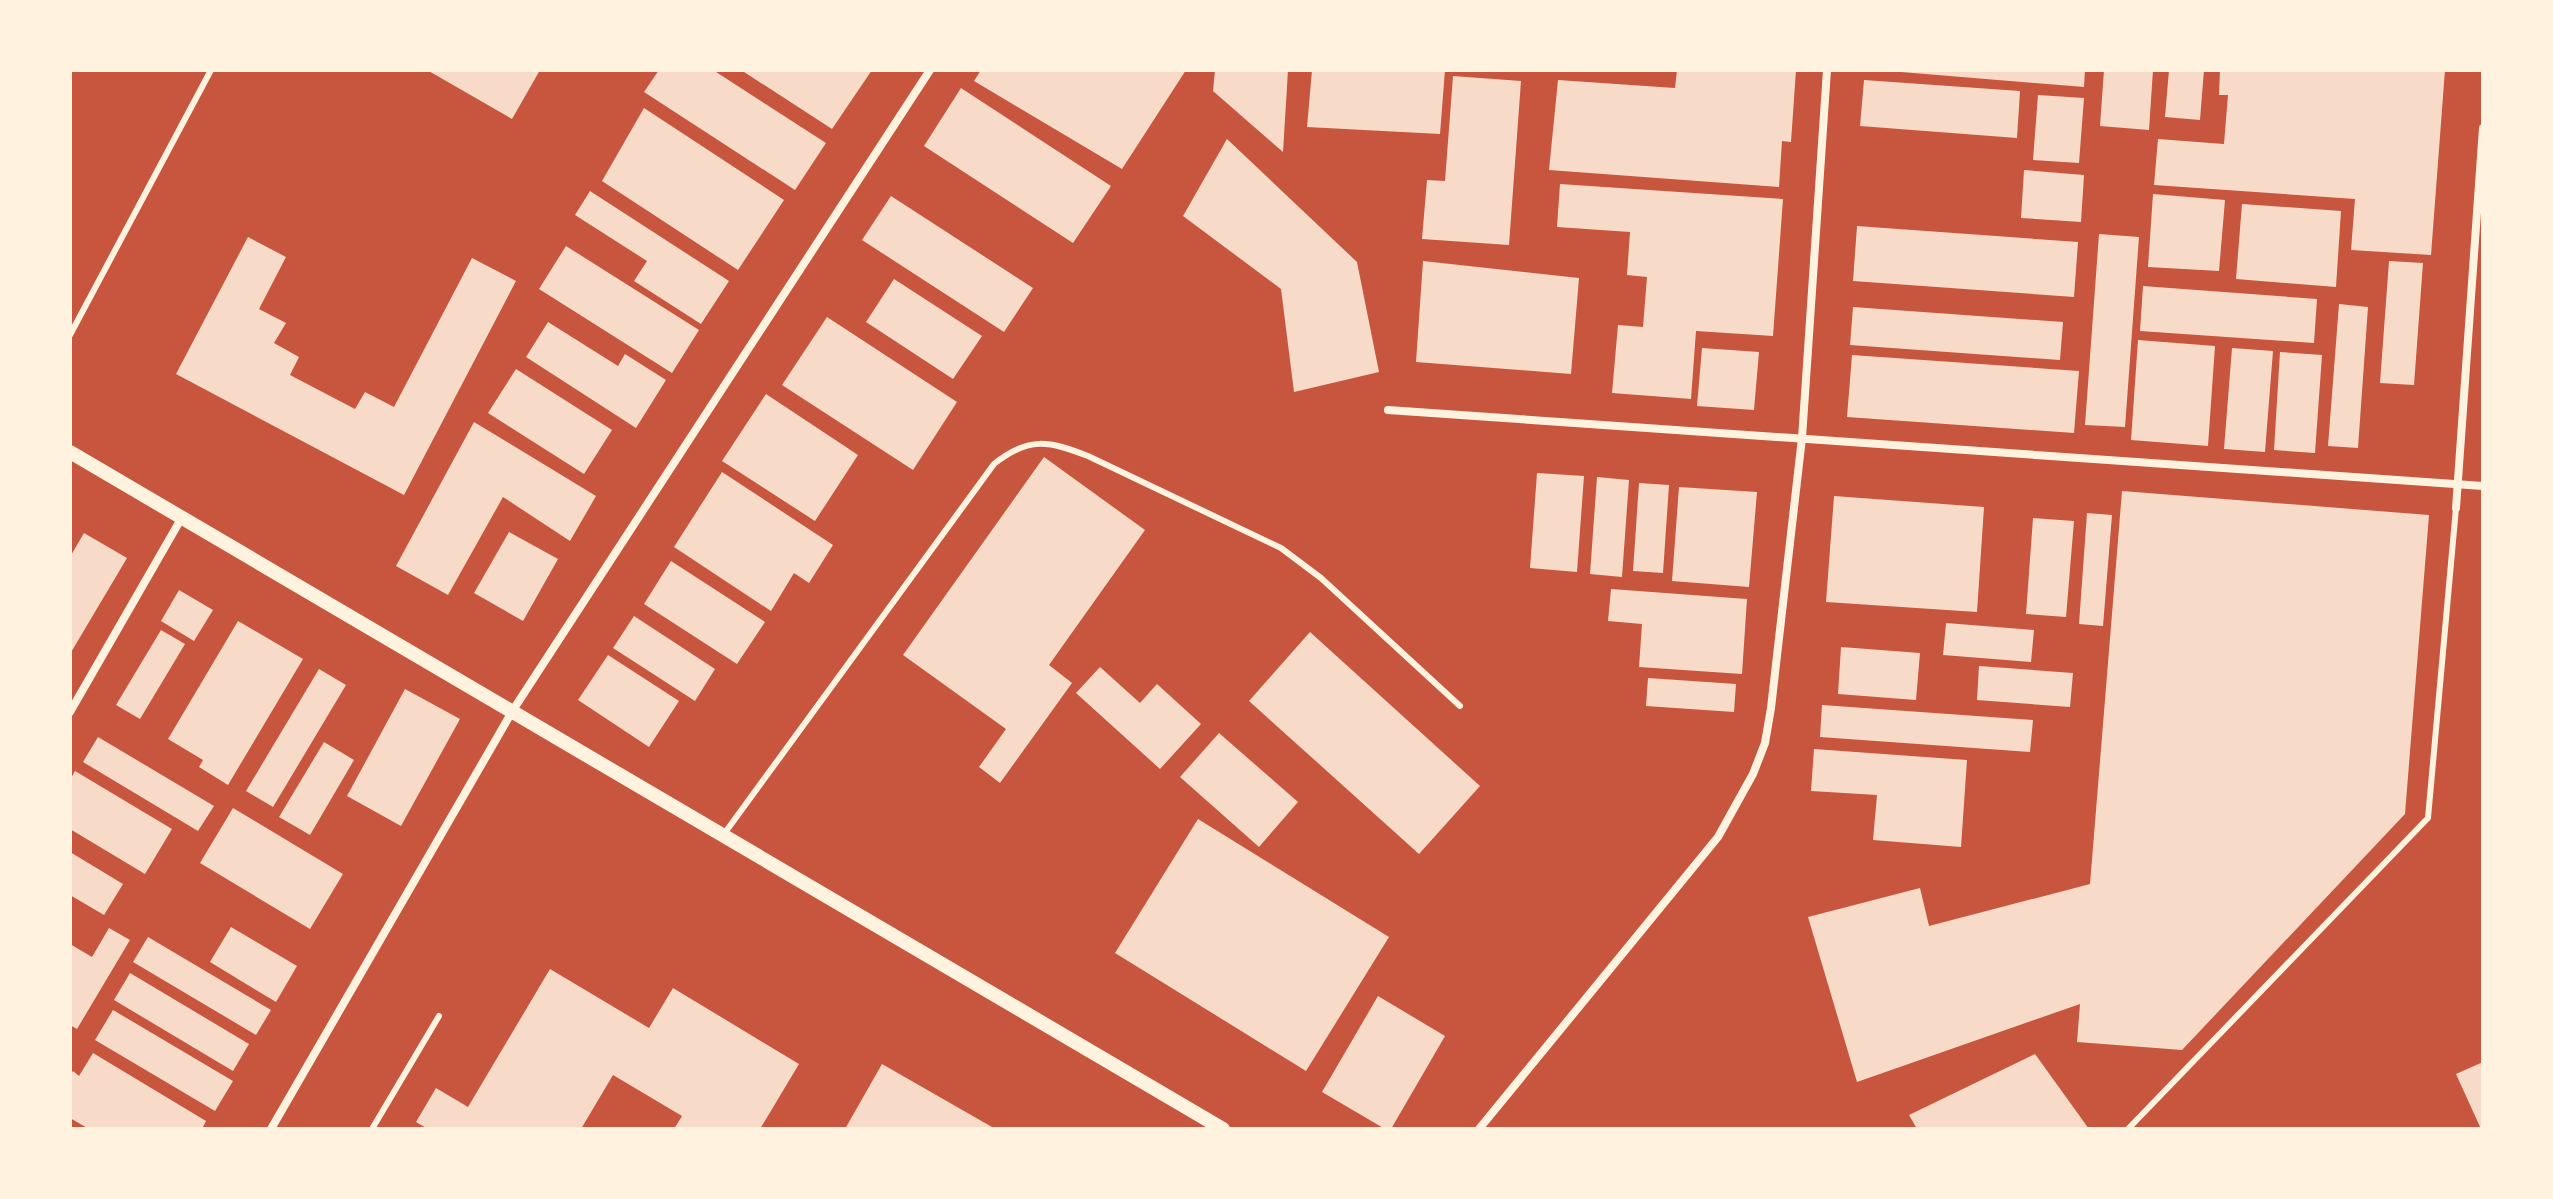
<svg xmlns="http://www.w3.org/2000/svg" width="2553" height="1199" font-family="'Source Sans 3',sans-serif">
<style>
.building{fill:#f7dbc8}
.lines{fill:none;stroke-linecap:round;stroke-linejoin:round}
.service{stroke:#fff3e0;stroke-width:6}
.minor{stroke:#fff3e0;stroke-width:8}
.tertiary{stroke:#fff3e0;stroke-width:14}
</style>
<rect width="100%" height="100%" fill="#c8553d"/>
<g class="building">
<path d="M427,70H540L512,119Z"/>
<path d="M659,70H713L826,143L795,190L644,92Z"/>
<path d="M741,70H872L832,129Z"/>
<path d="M981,70H1186L1122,169L974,81Z"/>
<path d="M1215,70H1288L1283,152L1213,91Z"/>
<path d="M1312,70H1445L1440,134L1307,127Z"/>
<path d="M1677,70H1796L1791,142L1782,141L1779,187L1549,170L1558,80L1675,88Z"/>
<path d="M1877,70H2085L2084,87Z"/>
<path d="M2104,70H2153L2149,130L2100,126Z"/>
<path d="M2169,70H2204L2200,120L2165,117Z"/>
<path d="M2220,70H2445L2431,255L2351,250L2355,199L2154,185L2158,139L2224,144L2228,95H2219Z"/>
<path d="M1453,76L1521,81L1509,245L1422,239L1427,180L1445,181Z"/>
<path d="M1864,80L2020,91L2017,138L1860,126Z"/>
<path d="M961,88L1111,186L1073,243L924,146Z"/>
<path d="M2038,95L2084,98L2079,163L2033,160Z"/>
<path d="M644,108L784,200L738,270L602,181Z"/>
<path d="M1227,139L1357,262L1379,372L1294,392L1281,289L1183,216Z"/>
<path d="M2024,170L2084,175L2081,222L2021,218Z"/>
<path d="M1560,184L1783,199L1773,336L1696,331L1691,399L1612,393L1618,325L1643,327L1647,277L1627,275L1630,232L1557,227Z"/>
<path d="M590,191L729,281L701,324L634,281L647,261L575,215Z"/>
<path d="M2153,194L2225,200L2219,271L2148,267Z"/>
<path d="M891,196L1033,288L1004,332L862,240Z"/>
<path d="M2242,204L2341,211L2336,287L2236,279Z"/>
<path d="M1857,226L2078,242L2074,297L1853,281Z"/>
<path d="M2099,234L2139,237L2125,427L2085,425Z"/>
<path d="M248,237L286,257L259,309L286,323L274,343L299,357L290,375L355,409L365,392L394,407L472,258L516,281L404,495L176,374Z"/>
<path d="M566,246L699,330L672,373L539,289Z"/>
<path d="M1423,261L1579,278L1571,374L1416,362Z"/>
<path d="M2389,261L2423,263L2414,385L2380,383Z"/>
<path d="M894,279L982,336L953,379L866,322Z"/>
<path d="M2143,286L2317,299L2314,343L2140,331Z"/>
<path d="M2339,304L2368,307L2358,448L2328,446Z"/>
<path d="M1853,307L2063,322L2060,360L1850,345Z"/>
<path d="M827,317L957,402L913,470L782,385Z"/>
<path d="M548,322L618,366L625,354L666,380L636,428L526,357Z"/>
<path d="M2138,340L2215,346L2208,446L2131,440Z"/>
<path d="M1702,348L1759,352L1754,410L1697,406Z"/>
<path d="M2232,348L2273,351L2265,452L2224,449Z"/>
<path d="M2280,352L2322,355L2315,453L2274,450Z"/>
<path d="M1852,355L2079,371L2074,433L1847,417Z"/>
<path d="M516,369L612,430L584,474L488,413Z"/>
<path d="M766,394L858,455L815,521L722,461Z"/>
<path d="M474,422L596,496L570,541L503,497L448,595L396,566Z"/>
<path d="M1044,457L1145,530L1049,665L1072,683L1000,783L979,767L1006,729L903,655Z"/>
<path d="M722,472L833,545L809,583L794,573L771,611L674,547Z"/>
<path d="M1537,473L1584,476L1577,572L1530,568Z"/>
<path d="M1597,477L1629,480L1622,577L1590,574Z"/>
<path d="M1639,483L1669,485L1663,573L1633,571Z"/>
<path d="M1679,487L1757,492L1749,587L1672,581Z"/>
<path d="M2122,491L2429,515L2405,814L2182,1050L2077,1042L2080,1004L1857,1082L1808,917L1920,888L1929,926L2090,884Z"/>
<path d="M1834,496L1984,507L1977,612L1826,602Z"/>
<path d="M2087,513L2112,515L2103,626L2079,624Z"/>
<path d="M2033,518L2074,521L2066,617L2026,614Z"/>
<path d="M509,532L558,559L523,621L474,593Z"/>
<path d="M84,533L127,558L70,654V557Z"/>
<path d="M671,561L765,622L737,664L644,604Z"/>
<path d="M1611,589L1747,599L1742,674L1639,667L1642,624L1608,621Z"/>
<path d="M179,590L213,610L194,641L161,621Z"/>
<path d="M634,616L715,669L695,701L613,648Z"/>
<path d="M238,621L303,659L228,785L199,767L203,760L168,739Z"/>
<path d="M1946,623L2034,630L2031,662L1943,655Z"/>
<path d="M161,630L185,644L140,719L116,705Z"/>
<path d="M1310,632L1480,786L1419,854L1249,701Z"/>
<path d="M1841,647L1920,653L1916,700L1838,694Z"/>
<path d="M608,655L679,701L649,747L578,700Z"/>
<path d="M1979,666L2073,673L2070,707L1977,700Z"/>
<path d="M1100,667L1140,703L1157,684L1201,724L1160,769L1076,693Z"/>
<path d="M319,669L346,685L273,807L246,791Z"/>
<path d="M1648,678L1736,684L1734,712L1646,706Z"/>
<path d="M405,689L460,719L401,826L347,796Z"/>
<path d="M1822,705L2033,720L2030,752L1820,737Z"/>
<path d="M1219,733L1298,802L1259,847L1180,777Z"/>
<path d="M98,737L214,806L198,831L83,762Z"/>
<path d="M324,742L354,760L310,835L279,817Z"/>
<path d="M1814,749L1967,760L1961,847L1873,840L1877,795L1811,791Z"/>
<path d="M75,771L172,829L145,874L70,829V780Z"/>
<path d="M233,808L343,874L310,929L200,863Z"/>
<path d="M1198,819L1389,937L1306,1071L1115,953Z"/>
<path d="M70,852L123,884L104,915L70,895Z"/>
<path d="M231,927L297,966L276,1002L210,962Z"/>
<path d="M109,928L130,940L77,1029L70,1025V944L92,957Z"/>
<path d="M148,937L271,1010L256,1035L133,962Z"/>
<path d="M550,969L649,1028L673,988L799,1064L760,1129H674L682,1116L613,1075L581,1129H428L416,1122L436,1088L468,1107Z"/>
<path d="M130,973L249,1044L233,1071L114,1000Z"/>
<path d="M1378,996L1445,1036L1391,1129H1385L1322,1092Z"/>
<path d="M113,1010L233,1081L215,1111L95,1040Z"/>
<path d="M93,1053L206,1121L202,1129H89L70,1118V1076L73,1071L79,1076Z"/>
<path d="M2035,1054L2089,1129H1917L1909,1115Z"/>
<path d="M2483,1062V1129H2481L2456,1074Z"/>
<path d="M882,1064L992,1127L991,1129H845Z"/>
</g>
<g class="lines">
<g class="service">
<path d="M70,335L211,70"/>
<path d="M724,834L994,464C1029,436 1049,441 1088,456L1281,548L1321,578L1460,706"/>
<path d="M372,1129L439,1016"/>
<path d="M2128,1129L2428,818L2456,508"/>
</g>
<g class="minor">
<path d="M1388,410L2483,486"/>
<path d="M2456,508L2483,128"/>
<path d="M70,712L181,519"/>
<path d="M271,1129L513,710L930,70"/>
<path d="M1479,1129L1718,837L1753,774L1765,743L1771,708L1802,438L1827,70"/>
</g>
<path class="tertiary" d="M70,452L1223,1129"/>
</g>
<rect width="2553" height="1199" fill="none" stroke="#fff3e0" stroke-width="144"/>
</svg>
